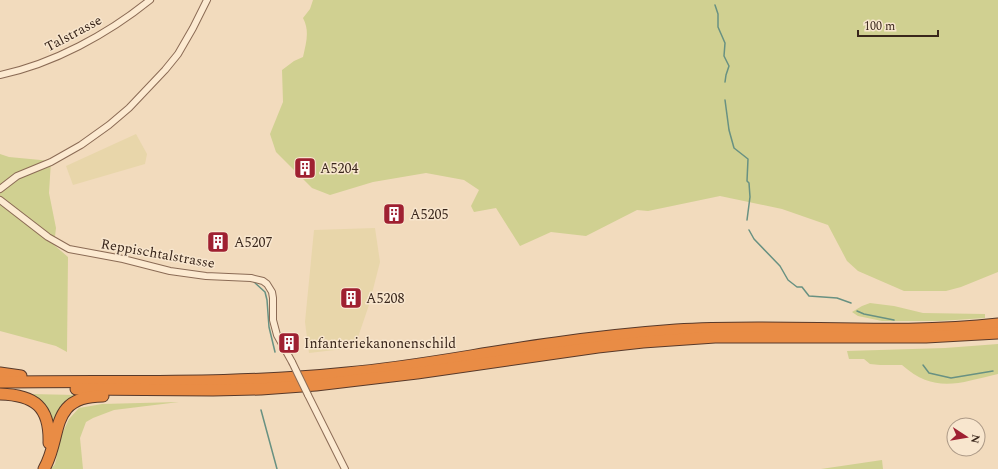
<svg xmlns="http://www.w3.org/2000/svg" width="998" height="469" font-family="Spectral,serif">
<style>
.farmland{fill:#e8d6aa}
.green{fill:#d0d091}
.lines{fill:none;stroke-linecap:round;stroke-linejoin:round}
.stream{stroke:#689182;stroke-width:1.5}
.minor-casing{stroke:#8b6b55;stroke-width:8}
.motorway-casing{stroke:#58392a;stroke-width:13}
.minor{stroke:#fcead1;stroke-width:6}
.motorway{stroke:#e98c45;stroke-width:11}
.minor-bridge-casing{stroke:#8b6b55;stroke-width:8;stroke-linecap:butt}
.minor-bridge{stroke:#fcead1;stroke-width:6}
.labels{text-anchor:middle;stroke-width:3;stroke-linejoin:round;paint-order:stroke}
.street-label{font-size:14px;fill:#39261b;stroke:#f8e6ce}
.poi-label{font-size:14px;fill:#39261b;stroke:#f8e6ce;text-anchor:start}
</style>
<rect width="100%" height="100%" fill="#f2dbbd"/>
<g class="farmland">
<path d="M136,134L147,154L145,164L73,185L66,166Z"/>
<path d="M375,228L380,262L369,305L357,340L352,348L309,353L305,322L314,230Z"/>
</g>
<g class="green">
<path d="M313,0H998V272L961,287L946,291H904L858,271L847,261L828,225L782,209L720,196L648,211L637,210L586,236L551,232L520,246L496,208L474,212L471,206L479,190L464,180L426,173L373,182L330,195L312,188L276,152L270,134L283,102L282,70L294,61L303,57C306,43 310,31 303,18L310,9Z"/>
<path d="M0,154L9,157L51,161L49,193L56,228L54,245L68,257L67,352L56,346L0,331Z"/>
<path d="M870,303L894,306L923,313L985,314V318L940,321H882L858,316L852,312L862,306Z"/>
<path d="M998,344V374C959,383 935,394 902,365H880L870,364L864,359H849L847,351L945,348Z"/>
<path d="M30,394L76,395L66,404L51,429Z"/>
<path d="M179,402L114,410L93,418L86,422L80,438L83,469H51L55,464L61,436L69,419L79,408L102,404Z"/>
<path d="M882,460L883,469H821Z"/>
</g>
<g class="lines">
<g class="stream">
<path d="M715,5L718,14V27L725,43L724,56L729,66L726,75L725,82"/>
<path d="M725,100L729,130L734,148L748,159L747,181L749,183L750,197L747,220"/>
<path d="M749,230L754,239L780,266L788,280L797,287H802L809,296L837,298L851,303"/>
<path d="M254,282L265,292L267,300L269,327L275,352"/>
<path d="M857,311L864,314L894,320"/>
<path d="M923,365L929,373L951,378L993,371"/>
<path d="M261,410L277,469"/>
</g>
<g class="minor-casing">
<g id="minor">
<path d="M0,75C53,64 108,34 150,0"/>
<path d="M0,189L17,176L51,162L81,145L109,125L129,108L165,70L178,54L193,28L207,0"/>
<path d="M0,200L48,237L69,249L123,259L170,271L206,276L251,278L263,281L267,284L272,292L273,298V320L277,335L292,362"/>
<path d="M308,395L345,469"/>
</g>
</g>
<g class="motorway-casing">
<g id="motorway">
<path d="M0,373L21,376"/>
<path d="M0,382C116,380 231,385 347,373C417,367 486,352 556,343C596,337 636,333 676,330C783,323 891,336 998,324"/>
<path d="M76,389L213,390L261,389L316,385L417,373L598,347L643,342L715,337H926L998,333"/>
<path d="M0,394C35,395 50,407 49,443"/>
<path d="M44,469C63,436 48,396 103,396"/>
</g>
</g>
<use href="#minor" class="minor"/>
<use href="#motorway" class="motorway"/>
<g class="minor-bridge-casing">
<path id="minor-bridge" d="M292,362L308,395"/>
</g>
<use href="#minor-bridge" class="minor-bridge"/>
</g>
<defs>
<g id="building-square" transform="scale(1.15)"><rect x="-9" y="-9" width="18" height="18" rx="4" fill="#9f2031" stroke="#f8e6ce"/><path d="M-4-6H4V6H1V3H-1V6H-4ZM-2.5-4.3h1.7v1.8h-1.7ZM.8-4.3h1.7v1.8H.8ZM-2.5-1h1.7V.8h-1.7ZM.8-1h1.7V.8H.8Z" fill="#fff"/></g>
</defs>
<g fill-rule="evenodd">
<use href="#building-square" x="305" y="168"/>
<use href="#building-square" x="394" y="214"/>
<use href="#building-square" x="218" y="242"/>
<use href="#building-square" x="351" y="298"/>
<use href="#building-square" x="289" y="343"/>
</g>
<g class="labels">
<g class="street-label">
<text transform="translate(73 33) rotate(-28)" y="5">Talstrasse</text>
<text transform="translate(158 253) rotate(10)" y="5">Reppischtalstrasse</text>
</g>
<g class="poi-label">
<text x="320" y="173">A5204</text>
<text x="410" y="219">A5205</text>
<text x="234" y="247">A5207</text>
<text x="366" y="303">A5208</text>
<text x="304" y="348">Infanteriekanonenschild</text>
</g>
</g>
<g transform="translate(966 437) rotate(102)"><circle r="19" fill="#f8e6ce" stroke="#ac9986"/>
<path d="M0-3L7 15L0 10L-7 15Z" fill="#9f2031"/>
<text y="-6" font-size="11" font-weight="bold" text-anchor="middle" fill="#39261b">N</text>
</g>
<path d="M858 30v6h80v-6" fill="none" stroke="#39261b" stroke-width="2"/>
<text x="864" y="30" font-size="12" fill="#39261b" stroke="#f8e6ce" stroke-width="3" paint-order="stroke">100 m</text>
</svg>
